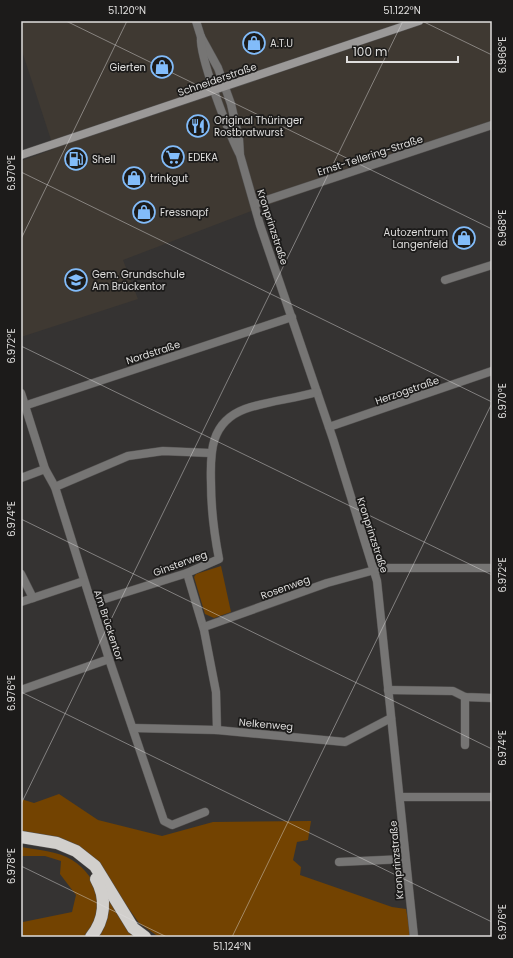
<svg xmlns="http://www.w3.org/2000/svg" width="513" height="958" font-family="Poppins,sans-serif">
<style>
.built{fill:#3f3932}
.green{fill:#734301}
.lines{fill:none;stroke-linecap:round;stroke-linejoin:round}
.street-casing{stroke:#545251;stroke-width:9}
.secondary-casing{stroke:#545251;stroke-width:9}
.highway-casing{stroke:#545251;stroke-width:13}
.street{stroke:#767574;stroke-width:8}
.secondary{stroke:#9b9998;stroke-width:8}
.highway{stroke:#d1cfcc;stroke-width:12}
.ticks{fill:none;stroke:#dfdedd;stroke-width:1;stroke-opacity:0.45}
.labels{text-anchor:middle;stroke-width:3.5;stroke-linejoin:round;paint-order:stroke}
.poi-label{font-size:10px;fill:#dfdedd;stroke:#1c1b1a;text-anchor:start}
.street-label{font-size:10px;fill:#dfdedd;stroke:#1c1b1a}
.neatline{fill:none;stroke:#dfdedd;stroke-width:1.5}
.ticks-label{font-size:10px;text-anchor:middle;fill:#dfdedd}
</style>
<rect width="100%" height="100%" fill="#353332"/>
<path class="built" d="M21,21H492V126L254,210L123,260L138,299L21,337V161L54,149L21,48Z"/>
<g class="green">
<path d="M221,566L231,612L214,618L205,614L194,577L196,574Z"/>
<path d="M59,794L98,820L162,836L213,822L311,821L308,840L297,842L293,860L301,867L300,875L392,907L406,909L411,937H159L139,923L97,864L21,833V799L34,803Z"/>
<path d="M21,847C37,850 58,851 72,860C101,878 106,912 84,937H23V922L72,912L76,895L60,874L61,861L45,856H21Z"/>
<path d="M109,898L137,937H97C106,925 108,913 109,898Z"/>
</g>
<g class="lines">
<g class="street-casing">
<g id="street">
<path d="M196,21L201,37L218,68L231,104L239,139L240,155L260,225L333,439L377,581L414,937"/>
<path d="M201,37C199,57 229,133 239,153"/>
<path d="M255,204L492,125"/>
<path d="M445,280L492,265"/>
<path d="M21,393L45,469L55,487L109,659L164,821L172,825L205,812"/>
<path d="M21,407L292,317"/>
<path d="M329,427L492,371"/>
<path d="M21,478L45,469"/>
<path d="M55,487L128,456L163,451L210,453"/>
<path d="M187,573L204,630L216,692L217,730"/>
<path d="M21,574L33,598"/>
<path d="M21,602L84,581"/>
<path d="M92,603L187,573L219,559C214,533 211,510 211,483C210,453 210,422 245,409C268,401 293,399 317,392"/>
<path d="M204,627L327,583L382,568H492"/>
<path d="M21,690L109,659"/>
<path d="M388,690L453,691L465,697L492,698"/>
<path d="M465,697V745"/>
<path d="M133,728L217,730L345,742L391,718"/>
<path d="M401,797H492"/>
<path d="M339,862L405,859"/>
</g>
</g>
<g class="secondary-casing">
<path id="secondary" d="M21,155L419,21"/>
</g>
<g class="highway-casing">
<g id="highway">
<path d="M21,837L57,843L76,851L95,866L133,928L145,937"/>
<path d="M91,937C105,920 107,898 96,879"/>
</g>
</g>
<use href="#street" class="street"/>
<use href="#secondary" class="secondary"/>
<use href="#highway" class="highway"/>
</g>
<path class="ticks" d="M66,21L492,229M422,21L492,55M21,172L492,402M21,239L127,21M21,346L492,575M21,519L492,749M21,692L492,922M21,804L403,21M21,866L167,937M232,937L492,403"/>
<defs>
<g id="shop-ring" transform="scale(1.15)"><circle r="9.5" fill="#1c1b1a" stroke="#82bcfa" stroke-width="1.5"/><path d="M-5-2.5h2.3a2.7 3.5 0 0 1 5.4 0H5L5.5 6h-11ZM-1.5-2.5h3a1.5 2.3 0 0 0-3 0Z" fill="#82bcfa"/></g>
<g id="restaurant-ring" transform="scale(1.15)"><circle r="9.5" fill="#1c1b1a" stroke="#82bcfa" stroke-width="1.5"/><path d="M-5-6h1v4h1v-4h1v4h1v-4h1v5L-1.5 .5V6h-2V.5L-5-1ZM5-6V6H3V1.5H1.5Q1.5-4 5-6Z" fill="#82bcfa"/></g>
<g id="supermarket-ring" transform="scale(1.15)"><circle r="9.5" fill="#1c1b1a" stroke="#82bcfa" stroke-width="1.5"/><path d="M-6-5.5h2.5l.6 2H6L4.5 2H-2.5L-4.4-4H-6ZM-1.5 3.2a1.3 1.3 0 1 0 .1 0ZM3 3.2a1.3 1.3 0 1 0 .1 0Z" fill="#82bcfa"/></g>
<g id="fuel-ring" transform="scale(1.15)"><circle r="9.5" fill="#1c1b1a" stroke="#82bcfa" stroke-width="1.5"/><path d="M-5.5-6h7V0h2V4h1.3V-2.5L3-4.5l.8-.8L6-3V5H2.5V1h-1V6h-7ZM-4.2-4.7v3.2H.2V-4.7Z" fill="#82bcfa"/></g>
<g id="school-ring" transform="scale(1.15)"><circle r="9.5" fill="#1c1b1a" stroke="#82bcfa" stroke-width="1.5"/><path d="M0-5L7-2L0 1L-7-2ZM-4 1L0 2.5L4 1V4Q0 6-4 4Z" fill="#82bcfa"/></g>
</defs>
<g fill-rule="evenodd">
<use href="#shop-ring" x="254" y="43"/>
<use href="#shop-ring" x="162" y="67"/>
<use href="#restaurant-ring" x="198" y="126"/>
<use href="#supermarket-ring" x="173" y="157"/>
<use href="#fuel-ring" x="76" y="159"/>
<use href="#shop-ring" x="134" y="178"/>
<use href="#shop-ring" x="144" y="212"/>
<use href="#shop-ring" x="464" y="238"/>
<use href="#school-ring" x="76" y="280"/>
</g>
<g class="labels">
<g class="poi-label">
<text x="270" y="47">A.T.U</text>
<text x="146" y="71" text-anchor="end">Gierten</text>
<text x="214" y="124">Original Thüringer<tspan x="214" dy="12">Rostbratwurst</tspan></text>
<text x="188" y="161">EDEKA</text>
<text x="92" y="163">Shell</text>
<text x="150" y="182">trinkgut</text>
<text x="160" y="216">Fressnapf</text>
<text x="448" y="236" text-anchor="end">Autozentrum<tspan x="448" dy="12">Langenfeld</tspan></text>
<text x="92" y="278">Gem. Grundschule<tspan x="92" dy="12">Am Brückentor</tspan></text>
</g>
<g class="street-label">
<text transform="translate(217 79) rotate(-19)" y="4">Schneiderstraße</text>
<text transform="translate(370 155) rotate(-18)" y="4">Ernst-Tellering-Straße</text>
<text transform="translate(273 227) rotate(72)" y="4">Kronprinzstraße</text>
<text transform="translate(153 352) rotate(-18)" y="4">Nordstraße</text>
<text transform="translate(407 390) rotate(-19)" y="4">Herzogstraße</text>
<text transform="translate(373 535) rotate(72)" y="4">Kronprinzstraße</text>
<text transform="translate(180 563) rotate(-20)" y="4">Ginsterweg</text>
<text transform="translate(285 587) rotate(-20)" y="4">Rosenweg</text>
<text transform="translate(109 625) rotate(72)" y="4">Am Brückentor</text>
<text transform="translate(266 724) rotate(5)" y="4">Nelkenweg</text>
<text transform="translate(396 860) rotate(-95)" y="4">Kronprinzstraße</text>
</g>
</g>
<rect width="513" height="958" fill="none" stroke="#1c1b1a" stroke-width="44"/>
<path d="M347 56v6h111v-6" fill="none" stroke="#dfdedd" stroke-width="2"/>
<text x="353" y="56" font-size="12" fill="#dfdedd" stroke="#1c1b1a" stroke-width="3" paint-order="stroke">100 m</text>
<rect x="22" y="22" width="469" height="914" class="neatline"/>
<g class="ticks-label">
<text x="127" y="14">51.120°N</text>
<text x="402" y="14">51.122°N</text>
<text transform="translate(502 55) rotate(-90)" y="4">6.966°E</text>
<text transform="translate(11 173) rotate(-90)" y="4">6.970°E</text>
<text transform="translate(502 228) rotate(-90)" y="4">6.968°E</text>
<text transform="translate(11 346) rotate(-90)" y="4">6.972°E</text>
<text transform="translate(502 401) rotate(-90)" y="4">6.970°E</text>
<text transform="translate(11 519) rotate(-90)" y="4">6.974°E</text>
<text transform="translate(502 575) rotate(-90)" y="4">6.972°E</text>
<text transform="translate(11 693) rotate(-90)" y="4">6.976°E</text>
<text transform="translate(502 748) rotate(-90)" y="4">6.974°E</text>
<text transform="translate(11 866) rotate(-90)" y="4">6.978°E</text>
<text transform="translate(502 922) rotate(-90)" y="4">6.976°E</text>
<text x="232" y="950">51.124°N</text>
</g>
</svg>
